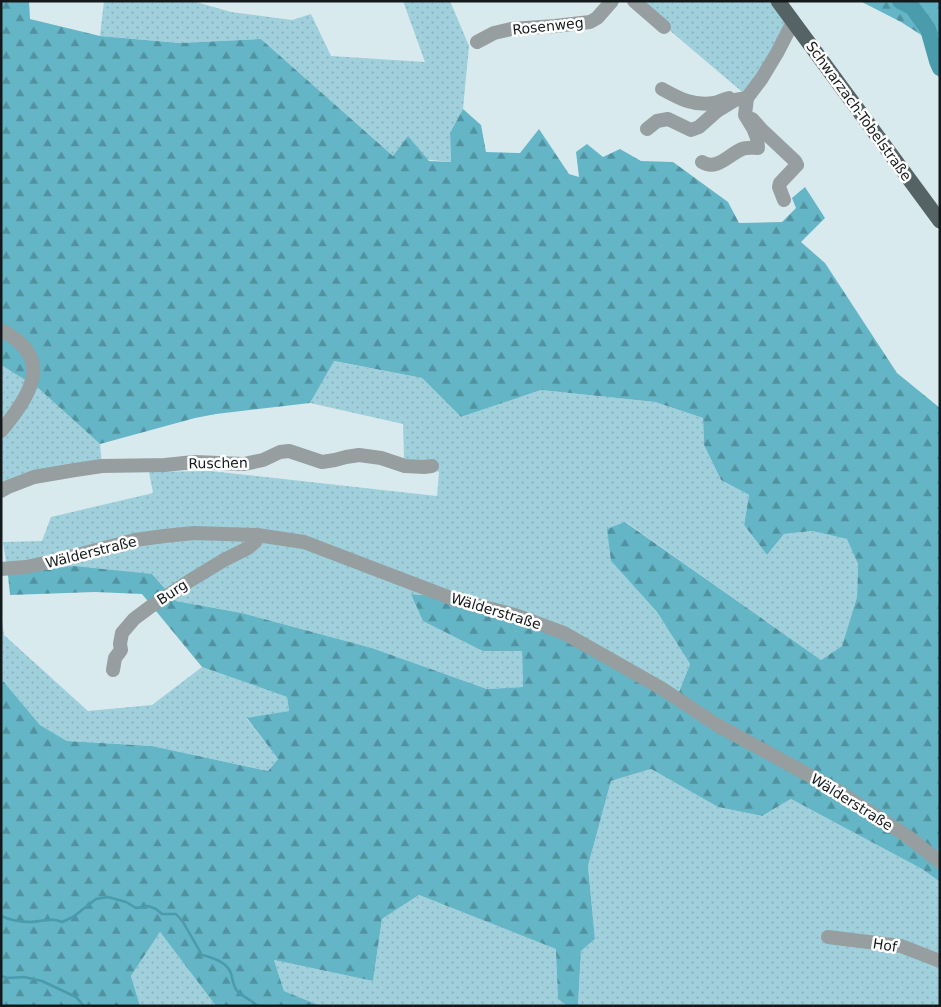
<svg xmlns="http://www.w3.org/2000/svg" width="941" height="1007" font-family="'DejaVu Sans',sans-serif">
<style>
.grass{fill:url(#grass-dots)}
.forest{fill:url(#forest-firs)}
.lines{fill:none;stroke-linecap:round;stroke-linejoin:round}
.stream{stroke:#4a9bac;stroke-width:2.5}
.river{stroke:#4a9bac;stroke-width:16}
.minor{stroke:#979ea0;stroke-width:14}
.major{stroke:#566365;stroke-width:15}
.labels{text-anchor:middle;stroke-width:5;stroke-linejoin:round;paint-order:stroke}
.street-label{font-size:14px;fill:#141a1b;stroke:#fff}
</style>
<defs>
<pattern id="grass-dots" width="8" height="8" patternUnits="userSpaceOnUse" patternTransform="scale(1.25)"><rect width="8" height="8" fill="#9fd0db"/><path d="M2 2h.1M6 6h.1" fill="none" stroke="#88b2bb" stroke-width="1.8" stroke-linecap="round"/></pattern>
<pattern id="forest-firs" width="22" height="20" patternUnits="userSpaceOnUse" patternTransform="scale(1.25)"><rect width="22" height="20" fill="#64b5c6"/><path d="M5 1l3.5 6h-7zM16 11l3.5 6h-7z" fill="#5192a0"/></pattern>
</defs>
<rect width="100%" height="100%" fill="#d9eaee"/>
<g class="grass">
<path d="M104,1H193L231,12L292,20L311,14L331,56L425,62L403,1H450L469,46L463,109L450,134L451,162L393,156L261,39L180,43L100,36Z"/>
<path d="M635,1H777L793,22L747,96Z"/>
<path d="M333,361L422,378L461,417L541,390L655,402L703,418L704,445L721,480L749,495L744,525L767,555L784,534L812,531L848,539L858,564L857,597L842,646L821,660L626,522L611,561L657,612L690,664L675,702L434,596L411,594L483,651H522L523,687L487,689L372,648L242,613L176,601L152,574L8,575L3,542L42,541L51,517L153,493L149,472L210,471L437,496L439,472L404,458L403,424L310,403Z"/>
<path d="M1,365L38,388L100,444L102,464L1,488Z"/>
<path d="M1,614L4,635L88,711L152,705L202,667L287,697L289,711L247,719L278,759L268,771L152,746L67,741L40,725L4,682L1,681Z"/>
<path d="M651,769L718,807L762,816L791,799L922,869L940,882V1006H578L581,951L595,939L588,866L611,781Z"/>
<path d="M419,895L557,949L558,999L567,1006H321L284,991L274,960L373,981L382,919Z"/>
<path d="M160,932L216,1006H140L131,976Z"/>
</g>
<g class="forest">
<path d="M1,1H29L30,19L100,36L180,43L261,39L393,156L408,136L429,161L451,162L450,133L463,109L481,125L486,152L520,153L539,129L569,174L579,177L576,152L587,144L603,157L620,149L641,161L673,162L728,202L739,223L782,222L796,208L792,198L805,187L825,218L801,242L825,263L897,373L940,408V882L922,869L791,799L762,816L718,807L651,769L611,781L588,866L595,939L581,951L578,1006H567L558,999L556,949L419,895L382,919L373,981L274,960L284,991L321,1006H216L160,932L131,976L140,1006H1V681L4,682L40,725L67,741L152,746L268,771L278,759L247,718L289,711L287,697L202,667L142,594L95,592L10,595L8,575L73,566L152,574L176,601L242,613L372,648L487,689L523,687L522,651H483L423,621L411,594L434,596L561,636L675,702L690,664L657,612L611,561L607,529L625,522L821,660L842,646L857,597L858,564L847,539L812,531L784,534L767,555L744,525L749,495L721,480L704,445L703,418L655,402L541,390L461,417L422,378L334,361L310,403L216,414L195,418L100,444L38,388L1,365Z"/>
<path d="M860,1H940V81L926,38L901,22Z"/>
</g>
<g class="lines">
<g class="stream">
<path d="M1,916C10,920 19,922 30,922C42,922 50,917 62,922L73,917L96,899L108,897L126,902L136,908L148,906L156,909L162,914H176L183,922L202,955C214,958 230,963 232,977C233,983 234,988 238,992C244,997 252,1001 258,1006"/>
<path d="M1,976L7,978L24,977L42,981L76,997L84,1006"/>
</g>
<path class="river" d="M900,1L912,7L928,29L937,61L940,68"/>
<g class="minor">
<path d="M634,1L664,27"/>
<path d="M477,42L494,33L511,29L555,26L590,22L597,18L612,1"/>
<path d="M662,89C680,99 693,106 714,103C719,102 724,99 729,98"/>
<path d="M752,119L761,129L795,161L797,165L780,183L779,187L784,200"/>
<path d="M647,129L657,121L668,119L691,130L699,127L717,111L735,100L747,98"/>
<path d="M702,162C717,171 728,155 742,149C747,147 753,148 758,148L757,138L753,128L745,115L747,98L762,78L777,53L793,22"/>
<path d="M1,330C56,358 30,396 1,431"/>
<path d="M1,491L8,487L34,477L75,470L102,466L165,465L194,462L244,464L263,460L280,452L289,451L322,462L335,460L346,457L359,455L381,458L405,466L424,467L432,466"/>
<path d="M1,569L26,567L54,561L135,540L164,536L194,533L257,535L304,542L456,600L515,615L564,633L661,688L717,725L838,791L907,836L940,862"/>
<path d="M113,670L115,658L121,650L120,644L122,633L134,619L150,607L191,580L224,560L248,548L255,542L257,535"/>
<path d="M828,937L901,946L940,961"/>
</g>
<path class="major" d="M778,1L940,221"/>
</g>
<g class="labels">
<g class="street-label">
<text transform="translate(548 26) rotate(-6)" y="5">Rosenweg</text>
<text transform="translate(859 111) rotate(54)" y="5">Schwarzach-Tobelstraße</text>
<text transform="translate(218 463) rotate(-1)" y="5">Ruschen</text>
<text transform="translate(91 552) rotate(-14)" y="5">Wälderstraße</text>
<text transform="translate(172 592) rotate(-33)" y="5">Burg</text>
<text transform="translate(496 611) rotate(17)" y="5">Wälderstraße</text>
<text transform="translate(852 802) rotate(32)" y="5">Wälderstraße</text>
<text transform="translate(885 945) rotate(9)" y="5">Hof</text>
</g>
</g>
<rect width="941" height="1007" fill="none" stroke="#141a1b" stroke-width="5"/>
</svg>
